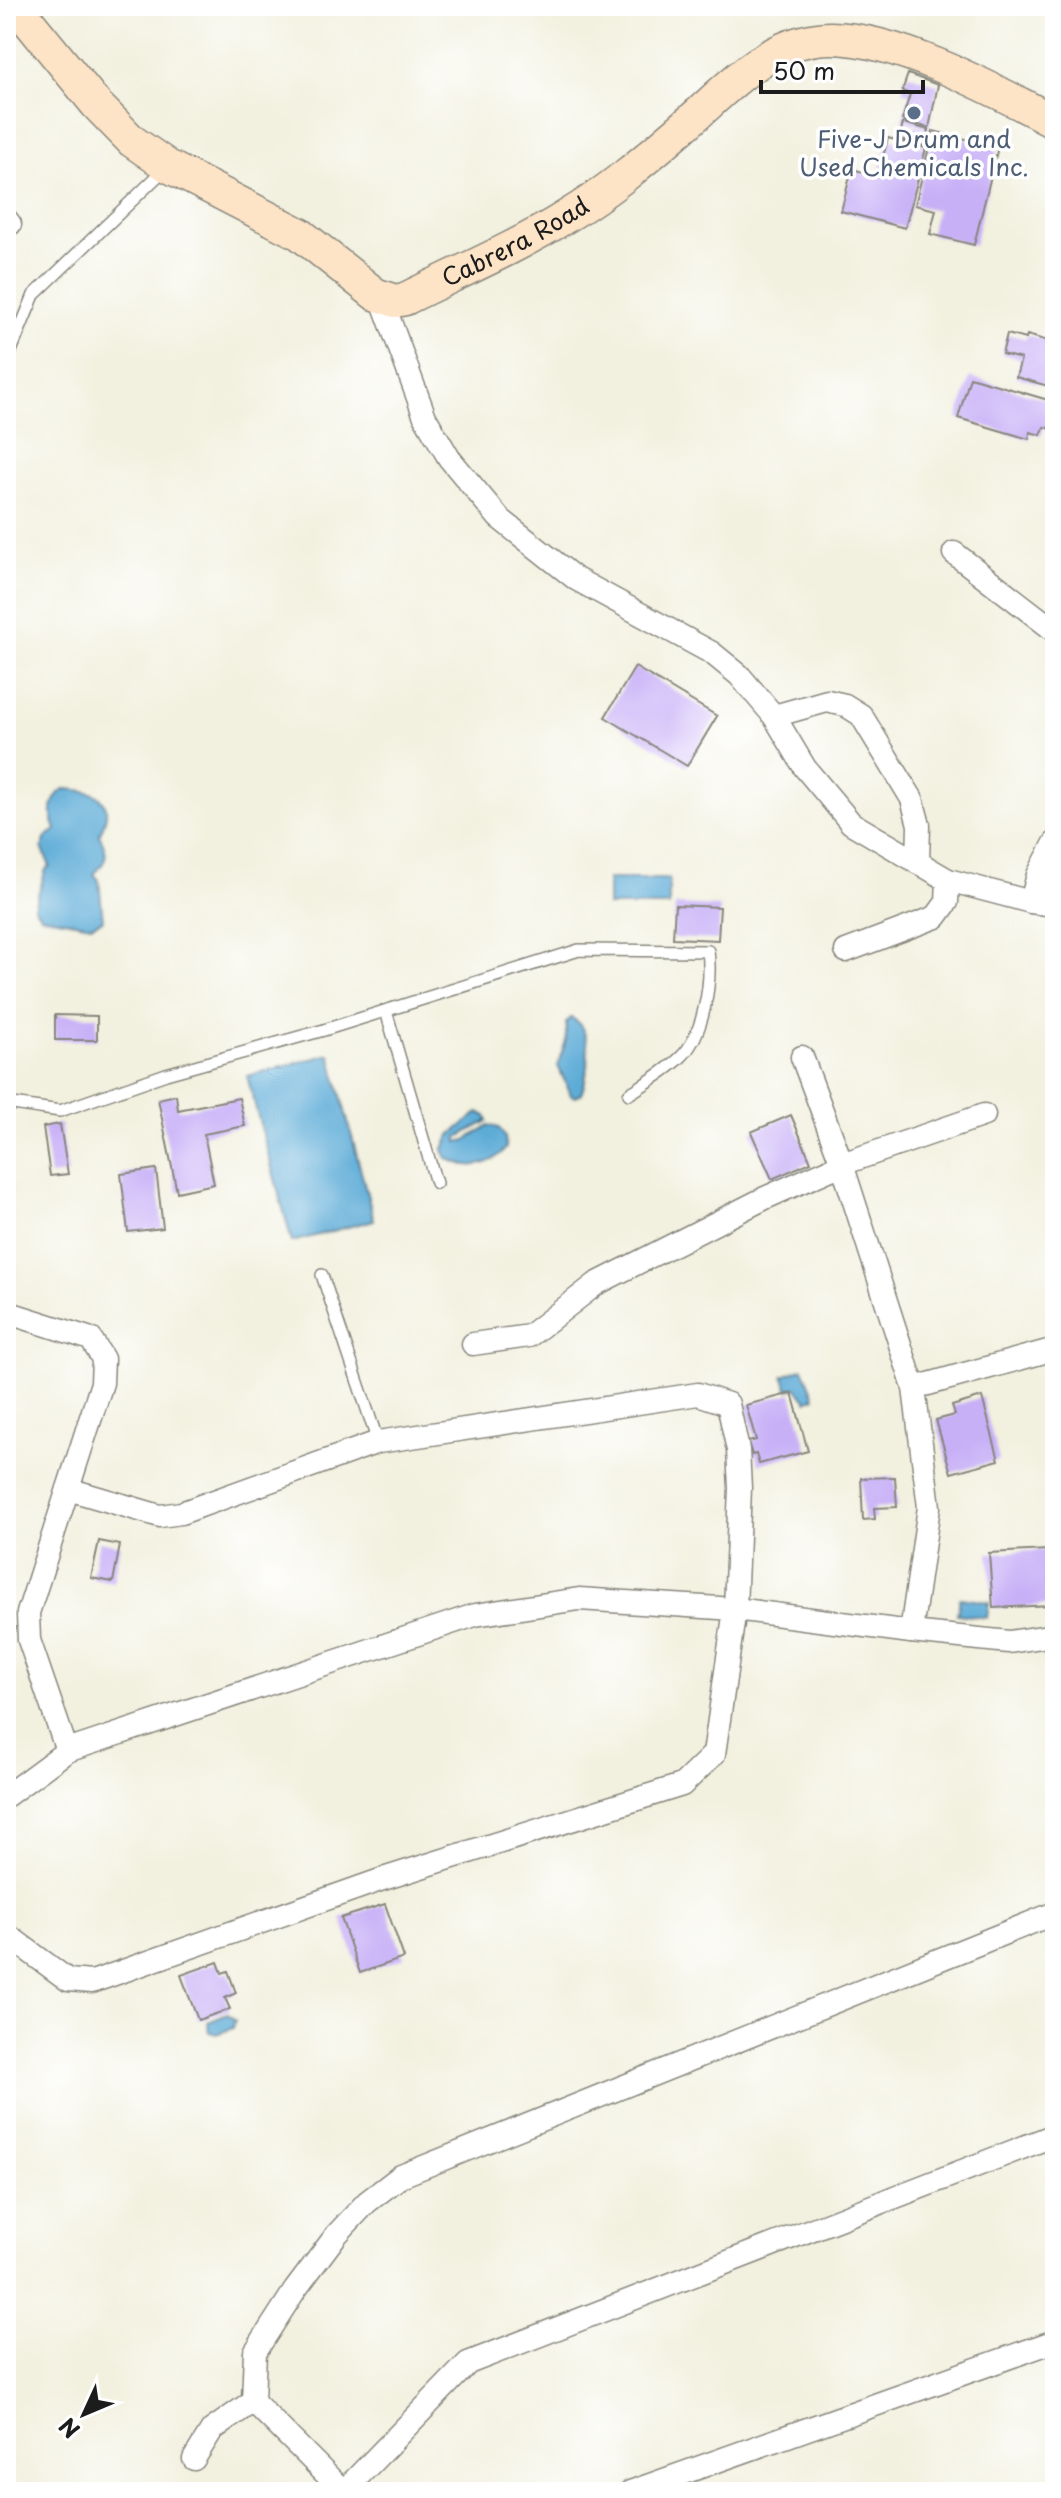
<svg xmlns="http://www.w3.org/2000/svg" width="1061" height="2498" font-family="'Playpen Sans',sans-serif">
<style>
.water{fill:#5dacd7;stroke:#3c647a;stroke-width:2}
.building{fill:#c8b0f7}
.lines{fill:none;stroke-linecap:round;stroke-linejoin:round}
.service-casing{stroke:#87867d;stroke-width:14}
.minor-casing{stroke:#87867d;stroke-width:25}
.secondary-casing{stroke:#87867d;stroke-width:35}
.service{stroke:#fff;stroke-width:11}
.minor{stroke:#fff;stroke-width:22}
.secondary{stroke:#fee4c6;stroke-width:32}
.service-dot{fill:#5c6f8a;stroke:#fff;stroke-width:3}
.labels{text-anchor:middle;stroke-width:7;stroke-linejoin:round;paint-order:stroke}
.service-label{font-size:24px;fill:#4e5e75;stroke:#fff}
.street-label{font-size:24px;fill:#1c1c1c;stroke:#fff}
</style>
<rect width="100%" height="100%" fill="#fff"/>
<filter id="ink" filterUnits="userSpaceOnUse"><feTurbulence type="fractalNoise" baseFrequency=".0125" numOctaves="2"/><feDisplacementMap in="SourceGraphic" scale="16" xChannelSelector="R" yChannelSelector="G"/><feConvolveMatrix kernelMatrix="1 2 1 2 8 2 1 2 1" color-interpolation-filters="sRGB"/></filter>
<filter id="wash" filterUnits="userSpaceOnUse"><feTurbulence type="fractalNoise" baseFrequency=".006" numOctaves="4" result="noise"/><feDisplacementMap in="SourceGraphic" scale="32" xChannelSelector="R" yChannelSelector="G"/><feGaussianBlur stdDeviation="1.8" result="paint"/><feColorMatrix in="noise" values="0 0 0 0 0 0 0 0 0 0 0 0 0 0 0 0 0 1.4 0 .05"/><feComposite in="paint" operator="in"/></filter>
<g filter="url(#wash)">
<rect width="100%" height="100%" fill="#f2f0de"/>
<g class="water">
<path d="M64,789C97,790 118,798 99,835C109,852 108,861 94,874L99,880L103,920L91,925L41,916L34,907L46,869L50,866L42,848L46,837L56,830C50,815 49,799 64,789Z"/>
<rect x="608" y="879" width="61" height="27"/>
<path d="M571,1018C594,1028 589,1075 581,1094L575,1097L571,1095L558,1066L566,1040V1023Z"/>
<path d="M330,1054L374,1220L292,1242L247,1076Z"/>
<path d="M479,1112L486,1116L488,1121L458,1137V1142L466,1140L489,1125L499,1128L505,1137L506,1148C490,1168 469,1170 447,1158L443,1150L451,1135Z"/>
<path d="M803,1368L815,1397L807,1401L796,1387L789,1390L783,1376Z"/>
<path d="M960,1598L989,1602L987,1618L957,1614Z"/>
<path d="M228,2014L235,2020L233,2028L217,2034L209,2032L208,2022Z"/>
</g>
<g id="blocks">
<g class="building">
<path d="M908,74L938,85L929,128L902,120L910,94L902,91Z"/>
<path d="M903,123L929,130L926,146L899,139Z"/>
<path d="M933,131L998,147L974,245L930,234L936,210L915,205Z"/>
<path d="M888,138L926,148L905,228L841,211L852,169L878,176Z"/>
<path d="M1007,334L1026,339L1027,335L1055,343V388L1016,377L1021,359L1002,354Z"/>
<path d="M970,377L1055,402V430L1044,427L1041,435L1030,432L1029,439L958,418Z"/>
<path d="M635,667L717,716L687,766L605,717Z"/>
<path d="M675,905L720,907L718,940L673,938Z"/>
<path d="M55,1015L97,1016V1040H55Z"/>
<path d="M176,1095L178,1110L239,1098L245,1126L204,1134L214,1184L177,1192L158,1099Z"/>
<path d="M791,1115L811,1162L772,1179L751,1132Z"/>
<path d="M60,1124L68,1174L50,1176L43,1127Z"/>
<path d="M156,1169L163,1228L128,1232L121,1174Z"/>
<path d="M792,1393L808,1451L759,1464L756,1454L752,1455L748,1442L756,1440L746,1405Z"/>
<path d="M982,1397L999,1460L951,1473L936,1420L955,1415L952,1406Z"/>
<path d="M895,1477L897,1507L874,1508L875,1519L863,1520L861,1478Z"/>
<path d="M99,1541L120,1545L113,1582L91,1578Z"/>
<path d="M1048,1550L1051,1605L993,1608L989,1553Z"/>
<path d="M385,1904L404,1958L360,1973L341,1918Z"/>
<path d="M218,1962L222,1973L228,1971L236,1993L225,1998L230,2009L198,2020L181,1975Z"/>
</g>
</g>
</g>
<g filter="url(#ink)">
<use href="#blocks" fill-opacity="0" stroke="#87867d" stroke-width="2"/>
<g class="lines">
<g class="service-casing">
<g id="service">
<path d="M6,363L34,295L165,169"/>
<path d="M386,1011L436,1183"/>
<path d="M6,1103L60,1111L166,1074L324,1030L579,950L708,951C712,981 704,1036 680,1058C665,1072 646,1083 629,1094"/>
<path d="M322,1275L378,1442"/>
</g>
</g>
<g class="minor-casing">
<g id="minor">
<path d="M6,219L10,224"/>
<path d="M381,297L425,417L449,458L499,518L576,579L712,653L739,675L774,716L805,768L851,823L948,880L1031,902L1055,905"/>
<path d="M954,553L1055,631"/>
<path d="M774,716L827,701L845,705L861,715L912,799L919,825L918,863"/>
<path d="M1031,902L1038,875L1055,843"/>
<path d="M846,951L936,917L947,902L948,880"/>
<path d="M802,1057L842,1164L914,1388L929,1507L911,1632"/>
<path d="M6,1312L91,1339L103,1359L102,1383L28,1613L29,1640L67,1751"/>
<path d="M473,1344L529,1336L596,1284L765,1198L842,1164L984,1115"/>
<path d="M914,1388L1055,1349"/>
<path d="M6,1796L67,1751L475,1615L579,1599L735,1609L911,1632L1009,1642L1055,1635"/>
<path d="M6,1934L68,1980L92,1982L383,1879L682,1785L714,1754L735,1609L740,1488L738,1450L728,1404L698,1394L378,1442L181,1513L160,1516L68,1489"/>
<path d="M194,2459L212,2430L253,2401"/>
<path d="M343,2492L468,2363L1055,2135"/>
<path d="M344,2492L253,2401L255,2352L295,2290L337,2234L367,2202L401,2176L1055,1913"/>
<path d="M630,2492L1055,2341"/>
</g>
</g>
<g class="secondary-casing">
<g id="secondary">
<path id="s1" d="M16,6L96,104L132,141L168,166L300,234L375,294L395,301L405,299C459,272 516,248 567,216C609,191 646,159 683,127C723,93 762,46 817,39C883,30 997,91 1055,122"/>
</g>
</g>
<use href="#service" class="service"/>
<use href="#minor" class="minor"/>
<use href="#secondary" class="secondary"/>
</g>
</g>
<circle class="service-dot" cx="914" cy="113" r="8"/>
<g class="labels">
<g class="service-label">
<text x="914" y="148">Five-J Drum and<tspan x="914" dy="28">Used Chemicals Inc.</tspan></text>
</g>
<g class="street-label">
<text dy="8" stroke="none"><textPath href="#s1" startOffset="622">Cabrera Road</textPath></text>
</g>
</g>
<rect width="1061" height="2498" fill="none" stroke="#fff" stroke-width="32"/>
<g transform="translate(84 2414) rotate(226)" stroke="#ffffff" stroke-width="6" paint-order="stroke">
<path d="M0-6L14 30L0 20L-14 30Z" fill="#1c1c1c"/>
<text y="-12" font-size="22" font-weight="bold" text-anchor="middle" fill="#1c1c1c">N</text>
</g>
<path d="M761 80v12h162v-12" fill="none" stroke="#1c1c1c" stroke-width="4"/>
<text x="773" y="80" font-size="24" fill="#1c1c1c" stroke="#ffffff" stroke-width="6" paint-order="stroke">50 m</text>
</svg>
